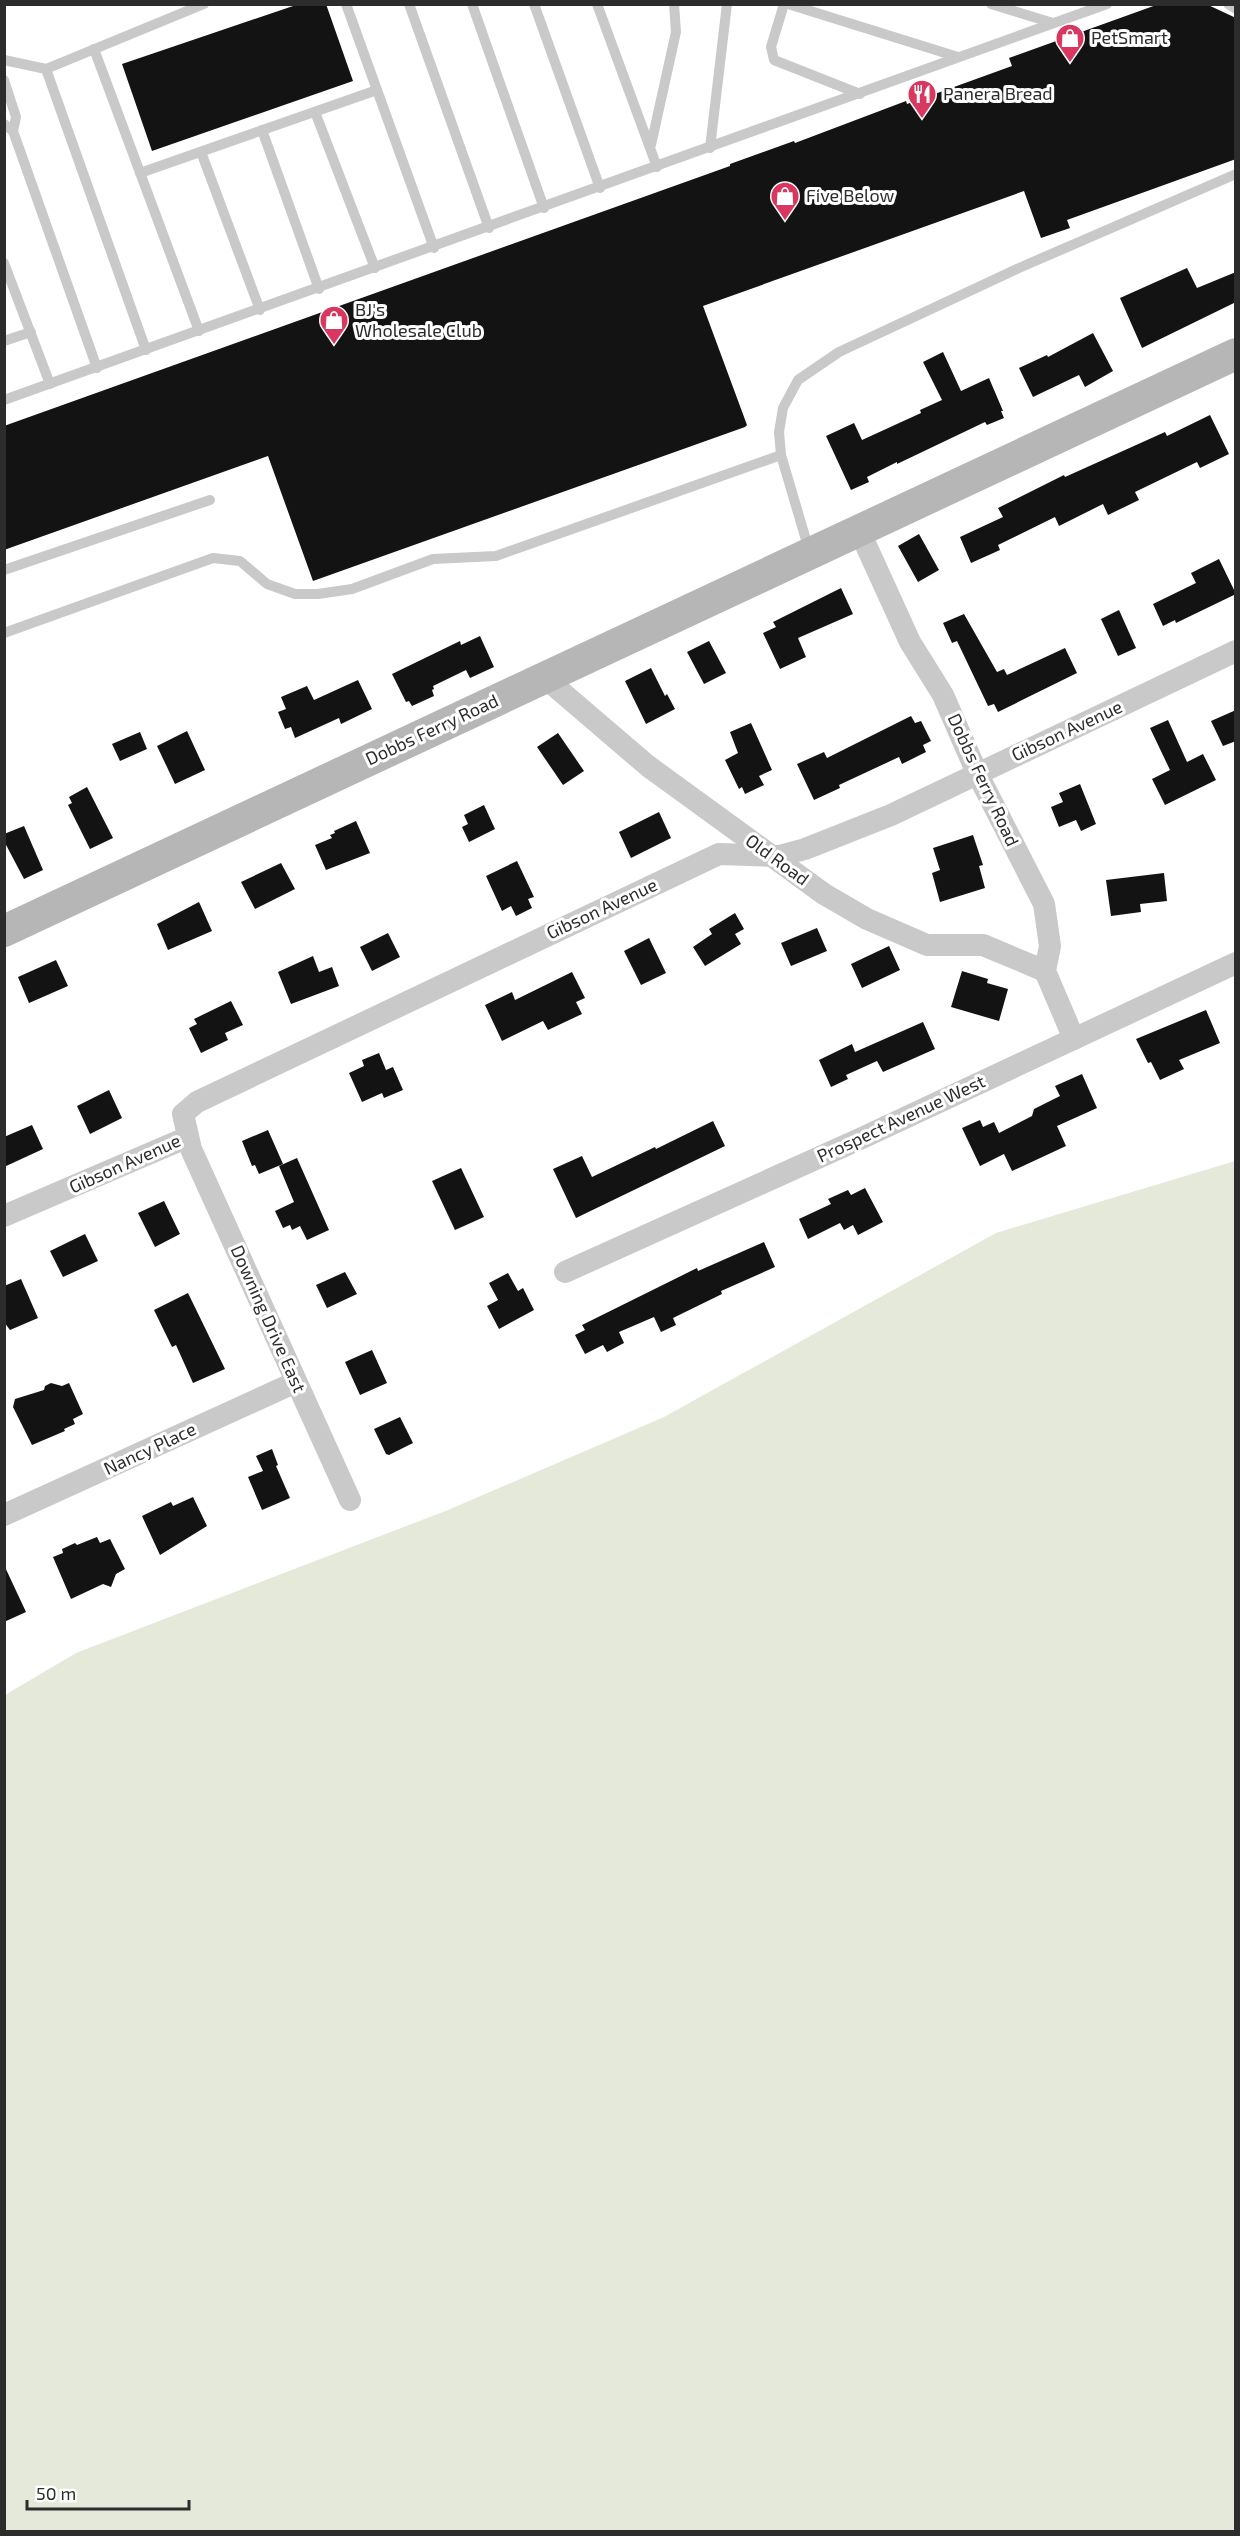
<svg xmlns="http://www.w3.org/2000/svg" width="1240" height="2536" font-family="'Exo 2',sans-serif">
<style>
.green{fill:#e4e9da}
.building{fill:#131313}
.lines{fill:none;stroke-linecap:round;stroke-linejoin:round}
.service{stroke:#c9c9c9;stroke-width:10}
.minor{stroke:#c9c9c9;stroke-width:22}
.secondary{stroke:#b6b6b6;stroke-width:32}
.labels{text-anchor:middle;stroke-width:6;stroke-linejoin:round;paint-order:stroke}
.poi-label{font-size:18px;fill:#2c2c2c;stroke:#fff;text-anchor:start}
.street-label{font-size:18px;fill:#2c2c2c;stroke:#fff}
</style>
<rect width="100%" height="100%" fill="#fff"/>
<path class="green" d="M1235,1161V2531H5V1695L76,1653L448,1510L664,1417L996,1233Z"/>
<g class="building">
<path d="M299,4H326L353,81L152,151L122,64Z"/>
<path d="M1159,4H1206L1236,18V159L1067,220L1070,228L1041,238L1024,191L703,306L747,425L745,427L313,581L268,456L4,550V426L730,166V164L794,141L795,143L906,101L907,104L1012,66L1009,58Z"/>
<path d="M1187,268L1197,288L1236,272V302L1142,348L1120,298Z"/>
<path d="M1093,333L1113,371L1085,387L1079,375L1033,397L1019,368L1047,355L1048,357Z"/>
<path d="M943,352L961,391L989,378L1003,411H1001L1004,418L987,425L985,422L897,464V462L867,477L869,482L851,490L826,436L854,423L862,440L921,413L920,410L942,400L923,362Z"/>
<path d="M1210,415L1229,454L1200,468L1197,462L1135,492L1139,500L1108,515L1103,504L1059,526L1055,517L998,545L1000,550L971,563L960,537L1003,517L998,508L1064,475L1065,477L1165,432L1167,436Z"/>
<path d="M919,534L939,570L918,582L898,546Z"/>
<path d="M1219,559L1236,594L1176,623L1175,620L1163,626L1153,604L1196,583L1191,573Z"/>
<path d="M841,588L853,614L798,638L806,657L780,669L763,633L776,627L773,622Z"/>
<path d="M1119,610L1136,648L1118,656L1101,619Z"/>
<path d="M964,614L997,672L1004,669L1007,675L1065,648L1077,673L998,712L994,704L988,706L957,641L952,643L943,623Z"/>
<path d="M480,636L494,667L470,678L466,670L433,686L434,689L432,690L434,696L412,706L409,701L406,702L392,674L460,641L461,645Z"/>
<path d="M709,641L726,673L704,684L687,652Z"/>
<path d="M651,668L665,696L667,694L675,709L646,724L625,681Z"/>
<path d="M358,680L372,709L341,724L339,718L295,738L291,727L285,729L278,712L286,709L281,697L307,686L314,700Z"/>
<path d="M1236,710V741L1223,746L1211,721Z"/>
<path d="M911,716L915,723L921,721L931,741L923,745L926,752L902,764L899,757L839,785L840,788L814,800L797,764L824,752L827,758Z"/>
<path d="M1168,720L1187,762L1203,754L1216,780L1165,805L1152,779L1170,770L1150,728Z"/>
<path d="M751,723L772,770L759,776L764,785L745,794L742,787L739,789L725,760L738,753L730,732Z"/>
<path d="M187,731L205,770L175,784L157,746Z"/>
<path d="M140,732L147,749L120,761L112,744Z"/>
<path d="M558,733L584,771L563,785L537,747Z"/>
<path d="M1080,784L1096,824L1081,831L1076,820L1059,827L1051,807L1063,802L1059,793Z"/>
<path d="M87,787L113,838L90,849L68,805L72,803L69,797Z"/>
<path d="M484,805L495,829L469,842L462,827L468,824L464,815Z"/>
<path d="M659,812L671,838L631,858L619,832Z"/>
<path d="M356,821L370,853L326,870L315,845L332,838L330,835L335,833L334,831Z"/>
<path d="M24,826L43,870L24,879L4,841V834Z"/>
<path d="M973,835L983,865L979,866L985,888L940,902L932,873L940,870L933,848Z"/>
<path d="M517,861L534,897L528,899L532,908L516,916L511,906L502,911L486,876Z"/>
<path d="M281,863L295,889L255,909L241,882Z"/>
<path d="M1164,873L1167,901L1140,904L1141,912L1111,916L1106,880Z"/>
<path d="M199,902L212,931L168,950L157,924Z"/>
<path d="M735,913L744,929L735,934L741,944L705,966L693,947L712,934L709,929Z"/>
<path d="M817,928L827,951L791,966L781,943Z"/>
<path d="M388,933L400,957L372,971L360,947Z"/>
<path d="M649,938L666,973L641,985L624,951Z"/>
<path d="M889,946L900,970L862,988L851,964Z"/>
<path d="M313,956L319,972L332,967L339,986L291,1004L278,972Z"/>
<path d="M56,960L68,986L29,1003L18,977Z"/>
<path d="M962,971L988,979L987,983L1008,989L999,1021L951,1007Z"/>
<path d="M572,972L585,998L576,1002L582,1014L548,1030L543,1021L502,1041L485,1005L512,992L515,1000Z"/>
<path d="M231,1001L243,1025L225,1033L228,1040L201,1053L189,1028L197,1024L194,1019Z"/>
<path d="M1206,1010L1220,1043L1179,1060L1184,1069L1160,1080L1151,1062L1148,1063L1136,1039Z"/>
<path d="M923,1022L935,1049L883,1072L877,1061L846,1075L848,1079L831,1087L819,1060L852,1044L855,1052Z"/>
<path d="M379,1053L386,1070L393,1067L403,1090L384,1098L382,1093L362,1102L349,1073L364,1066L362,1060Z"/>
<path d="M1082,1074L1097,1108L1057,1126L1066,1146L1012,1171L1004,1154L980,1166L962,1128L980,1120L983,1127L994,1122L999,1133L1032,1116L1034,1109L1060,1096L1055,1086Z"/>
<path d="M109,1090L122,1118L90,1134L77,1106Z"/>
<path d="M713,1121L725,1146L576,1218L553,1169L582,1156L592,1177L655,1147L656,1149Z"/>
<path d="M32,1125L43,1149L4,1167V1137Z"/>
<path d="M268,1130L283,1164L259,1174L255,1165L252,1166L242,1141Z"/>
<path d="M297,1158L329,1230L307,1240L300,1226L292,1230L290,1225L283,1228L275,1211L294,1202L279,1166Z"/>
<path d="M461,1168L484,1217L455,1230L432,1181Z"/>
<path d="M865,1188L883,1222L858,1235L853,1225L844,1230L840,1223L808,1239L799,1219L831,1204L828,1199L848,1190L851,1195Z"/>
<path d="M164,1201L180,1234L155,1247L138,1213Z"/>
<path d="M85,1234L98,1261L63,1277L50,1251Z"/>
<path d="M764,1242L775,1267L721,1291L722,1294L673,1318L676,1325L661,1332L654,1317L619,1332L624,1343L607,1352L603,1345L585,1354L575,1335L585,1330L582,1325L697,1268L698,1271Z"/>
<path d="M345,1272L357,1294L327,1308L316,1285Z"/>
<path d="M508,1273L518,1291L523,1288L534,1310L499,1329L487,1306L498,1300L489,1283Z"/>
<path d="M21,1279L38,1318L10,1330L4,1322V1286Z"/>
<path d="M188,1293L225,1369L193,1383L176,1345L172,1347L154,1310Z"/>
<path d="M372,1350L387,1383L360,1395L345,1362Z"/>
<path d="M51,1383L62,1386L69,1383L83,1414L73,1419L75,1424L64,1429L65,1431L32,1445L13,1407L15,1399L44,1390L45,1386Z"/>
<path d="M400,1417L413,1443L389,1455L386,1454L374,1429Z"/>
<path d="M272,1449L278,1465L276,1466L290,1498L262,1510L248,1477L263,1471L256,1456Z"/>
<path d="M193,1497L207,1526L160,1555L142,1516L171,1502L173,1506Z"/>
<path d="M97,1537L100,1543L110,1539L125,1569L116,1574L111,1587L103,1584L71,1599L53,1557L63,1553L62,1549L75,1543L77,1545Z"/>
<path d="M4,1565L26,1612L4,1622Z"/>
</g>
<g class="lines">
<g class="service">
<path d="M346,4L434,248"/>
<path d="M409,4L489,228"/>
<path d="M472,4L544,208"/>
<path d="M534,4L600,188"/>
<path d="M597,4L657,167"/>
<path d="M784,4L771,47L774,60L860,94"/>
<path d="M788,4L958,57"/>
<path d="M991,4L1053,23"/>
<path d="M1228,4L1236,9"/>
<path d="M94,49L199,331"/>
<path d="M4,60L46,69L204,4"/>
<path d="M46,69L146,350"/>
<path d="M4,80L16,117L13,131"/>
<path d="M315,112L375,268"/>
<path d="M4,124L13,131L97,368"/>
<path d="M262,130L319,289"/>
<path d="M651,145L676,32L674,4"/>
<path d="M710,148L727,4"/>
<path d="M201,152L260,310"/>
<path d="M140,173L377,90"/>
<path d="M4,263L50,384"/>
<path d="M4,341L31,332"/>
<path d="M4,400L1107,4"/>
<path d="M809,550L781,455L779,432L783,408L798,380L839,352L1019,268L1236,174"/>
<path d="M4,570L210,500"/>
<path d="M4,633L213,558L240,561L267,584L295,594H318L352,589L433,559L496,556L781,455"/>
</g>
<g class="minor">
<path d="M859,530L910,642L943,695L977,773L1044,904L1050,946L1045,971L1074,1039"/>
<path d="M544,677L648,766L824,894L867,919L927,945H983L1045,971"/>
<path d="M4,1216L188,1137"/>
<path d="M565,1272L862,1138L1236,963"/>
<path d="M350,1500L191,1149L183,1114L197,1102L719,854L779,856L805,849L891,815L1236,651"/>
<path d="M4,1515L296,1382"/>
</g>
<path class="secondary" d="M4,931L1236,354"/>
</g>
<defs>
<g id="shop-pin" transform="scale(1.5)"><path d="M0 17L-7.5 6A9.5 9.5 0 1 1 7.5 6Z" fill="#d9375f" stroke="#fff"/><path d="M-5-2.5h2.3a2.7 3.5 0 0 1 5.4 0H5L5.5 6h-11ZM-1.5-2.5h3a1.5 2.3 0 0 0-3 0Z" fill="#fff"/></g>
<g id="restaurant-pin" transform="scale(1.5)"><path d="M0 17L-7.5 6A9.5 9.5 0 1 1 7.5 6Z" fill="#d9375f" stroke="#fff"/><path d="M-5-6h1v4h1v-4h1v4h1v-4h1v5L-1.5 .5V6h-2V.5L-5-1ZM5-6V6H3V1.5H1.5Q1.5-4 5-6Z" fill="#fff"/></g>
</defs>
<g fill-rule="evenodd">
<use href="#shop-pin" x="1070" y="38"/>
<use href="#restaurant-pin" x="922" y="94"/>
<use href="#shop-pin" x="785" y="196"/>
<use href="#shop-pin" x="334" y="320"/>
</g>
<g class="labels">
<g class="poi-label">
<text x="1091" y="44">PetSmart</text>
<text x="943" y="100">Panera Bread</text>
<text x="806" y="202">Five Below</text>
<text x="355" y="316">BJ's<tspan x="355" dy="21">Wholesale Club</tspan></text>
</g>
<g class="street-label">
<text transform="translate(432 730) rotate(-25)" y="6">Dobbs Ferry Road</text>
<text transform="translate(1067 731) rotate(-25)" y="6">Gibson Avenue</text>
<text transform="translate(983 780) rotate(65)" y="6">Dobbs Ferry Road</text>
<text transform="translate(777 860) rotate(36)" y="6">Old Road</text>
<text transform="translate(602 909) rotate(-25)" y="6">Gibson Avenue</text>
<text transform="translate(901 1119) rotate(-25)" y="6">Prospect Avenue West</text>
<text transform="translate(125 1164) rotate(-24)" y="6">Gibson Avenue</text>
<text transform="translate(268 1319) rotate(66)" y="6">Downing Drive East</text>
<text transform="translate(150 1449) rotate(-25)" y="6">Nancy Place</text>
</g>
</g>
<rect width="1240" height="2536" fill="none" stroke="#2c2c2c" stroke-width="12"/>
<path d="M27 2500v9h162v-9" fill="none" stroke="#2c2c2c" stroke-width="3"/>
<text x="36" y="2500" font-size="18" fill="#2c2c2c" stroke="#ffffff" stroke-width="4.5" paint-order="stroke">50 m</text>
</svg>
